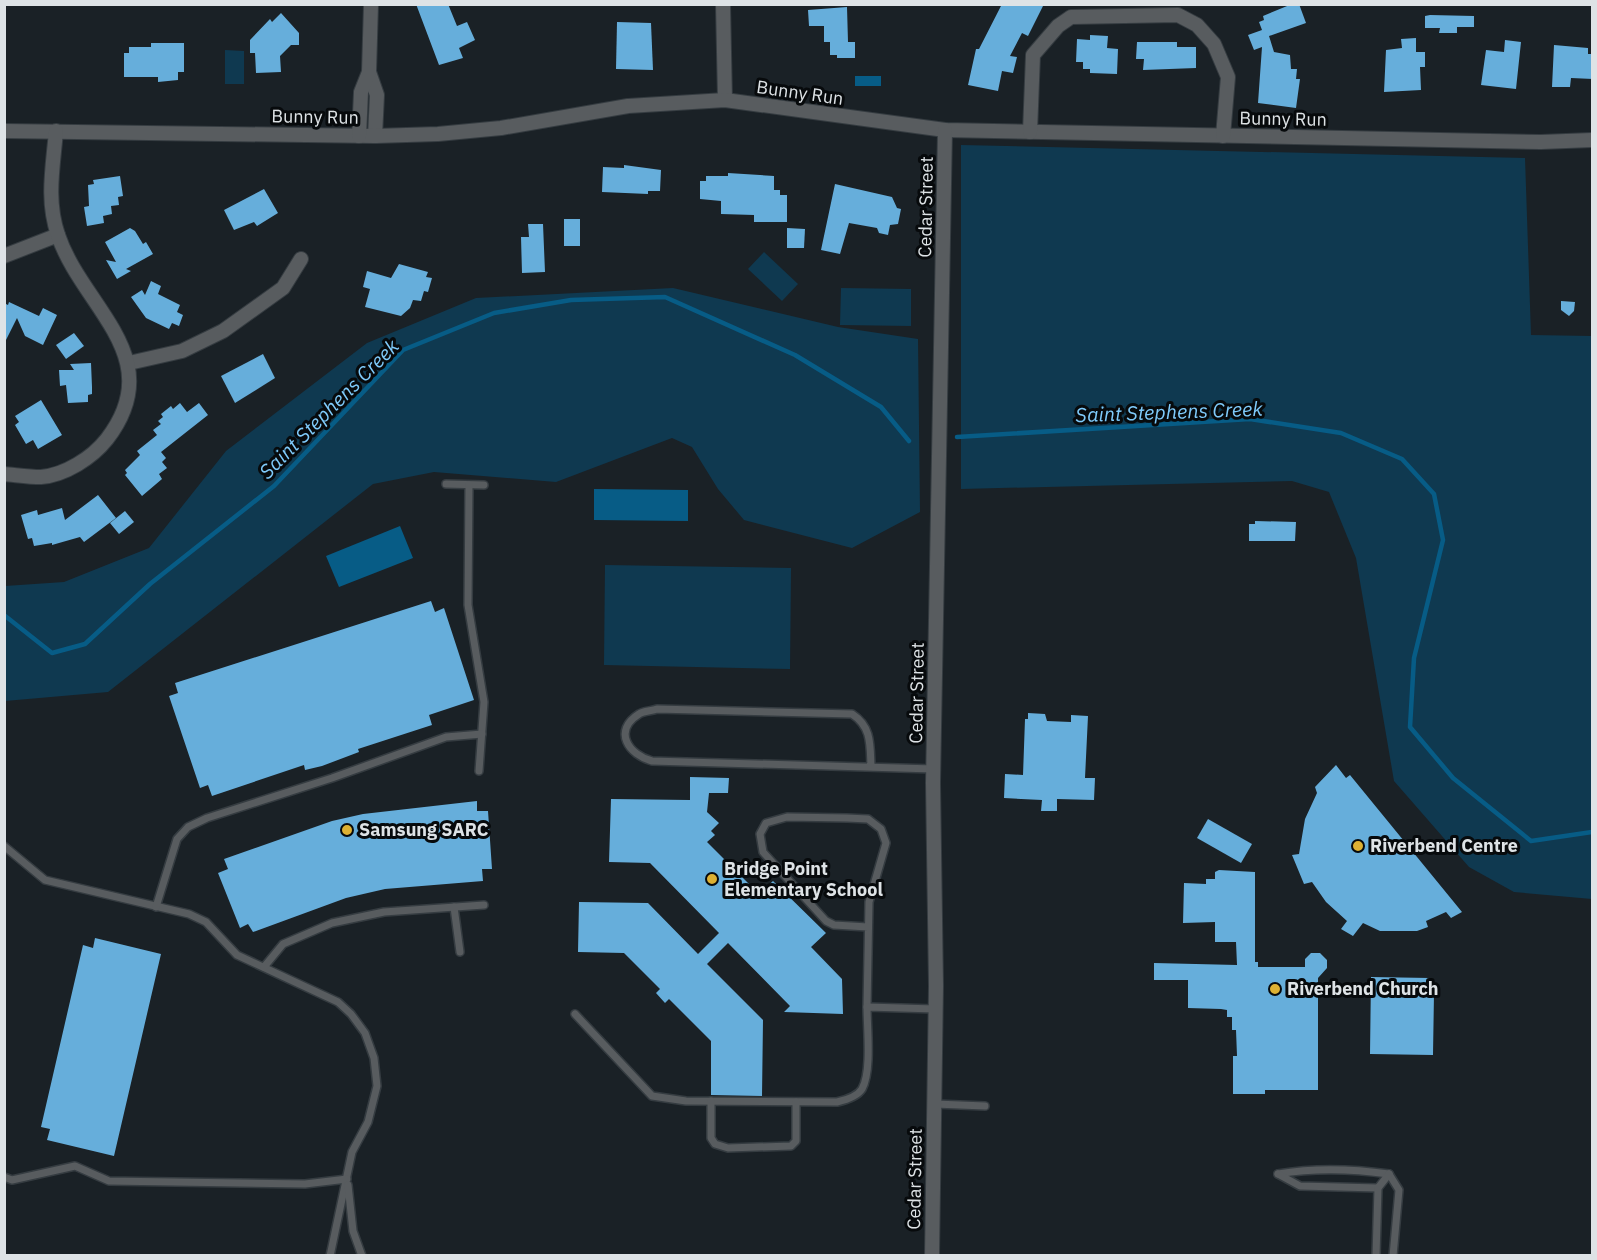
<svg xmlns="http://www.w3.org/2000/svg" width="1597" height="1260" font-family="'IBM Plex Sans',sans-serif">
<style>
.green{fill:#0f3950}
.water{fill:#075c86}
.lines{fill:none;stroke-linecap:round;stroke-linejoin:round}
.stream{stroke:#075c86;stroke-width:4.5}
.building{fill:#66aedb}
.lane-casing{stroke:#353c41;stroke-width:10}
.street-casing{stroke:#353c41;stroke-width:16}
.lane{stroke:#585c5f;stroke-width:7}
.street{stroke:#585c5f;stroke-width:14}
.poi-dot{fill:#ddb133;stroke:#070a0c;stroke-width:2}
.labels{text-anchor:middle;stroke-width:6;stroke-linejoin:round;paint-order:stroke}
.street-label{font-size:18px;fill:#dee3e6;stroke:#070a0c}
.poi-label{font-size:18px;font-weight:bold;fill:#dee3e6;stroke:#070a0c;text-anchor:start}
.water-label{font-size:20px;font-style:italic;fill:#7fcbfb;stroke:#070a0c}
</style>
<rect width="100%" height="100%" fill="#1a2126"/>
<g class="green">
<path d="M225,50L244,51V84H225Z"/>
<path d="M961,145L1525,158L1531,335L1592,336V899L1514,892L1469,867L1394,781L1356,558L1329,492L1292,481L961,489Z"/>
<path d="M764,252L798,284L782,301L748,269Z"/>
<path d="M673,288L838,327L918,339L920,512L852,548L744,520L718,489L692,447L672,438L556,482L434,472L373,484L108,692L5,701V586L64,582L149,548L226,451L367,343L476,298Z"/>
<path d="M841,288L911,289V326L840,325Z"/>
<path d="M605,565L791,568L790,669L604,665Z"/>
</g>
<g class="water">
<rect x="855" y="76" width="26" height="10"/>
<path d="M594,489L688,490V521L594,520Z"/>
<path d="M400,526L413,558L339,587L326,556Z"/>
</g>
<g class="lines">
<g class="stream">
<path d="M957,437L1250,419L1341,433L1402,459L1434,494L1443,540L1414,658L1410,727L1453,778L1531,841L1592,832"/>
<path d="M4,615L52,653L85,644L150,584L274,486L403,350L494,313L571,300L665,297L795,355L881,407L909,441"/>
</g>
</g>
<g class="building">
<path d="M416,4H448L457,26L467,22L475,40L459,48L463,58L439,65Z"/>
<path d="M1002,4H1044L1028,36L1022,33L1010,56L1017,57L1013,73L1002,71L998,91L968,85L976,49H979Z"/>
<path d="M1292,4H1299L1306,23L1269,36L1274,52L1290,55L1291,69H1297L1296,79H1300L1296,108L1258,103L1262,47L1254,50L1248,35L1262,30L1259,22L1264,20L1263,16Z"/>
<path d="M847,7L848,42H855V58H837V55H830V42H824V26H809L808,10Z"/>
<path d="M281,13L299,33V45H291L280,56L281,72L256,73L255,53H250V40L270,19L272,22Z"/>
<path d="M1430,15L1474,16V27H1457V33H1439L1440,28H1425V16Z"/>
<path d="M617,22L651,23L653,70L616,69Z"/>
<path d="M1090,35L1108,36L1107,48L1118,49L1117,74L1090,73V69H1083V62H1076L1077,39L1090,40Z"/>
<path d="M1416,38V52H1425V67H1420L1421,90L1384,92L1386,50L1402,48L1401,39Z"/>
<path d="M1505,40L1521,42L1516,89L1481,85L1486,50L1504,52Z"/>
<path d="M1137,42H1177V47H1196V68L1143,70L1144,59H1136Z"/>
<path d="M151,43H184V72H178V80L158,82V77H124V53H129V47H151Z"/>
<path d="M1554,45L1588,48V54H1593V79L1571,78L1570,87H1552Z"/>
<path d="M624,165L661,170L660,191H648V194L602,192L603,167L624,168Z"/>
<path d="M728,173L774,176V190H780V195H787V222H754V215L721,214V201L700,199V181H706V176H728Z"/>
<path d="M120,176L123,196L118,197L119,205L111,206L112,214L103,216L104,223L87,226L84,207L89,206L88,185L94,184L93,180Z"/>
<path d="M835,184L892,197L897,208L901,209L898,224L890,225L888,235L879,233L877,228L849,223L840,254L821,250Z"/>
<path d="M264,189L278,213L257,226L254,222L234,230L224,210Z"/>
<rect x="564" y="219" width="16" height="27"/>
<path d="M528,224H543L545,272L522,273L521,237H529Z"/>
<path d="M130,228L135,231L143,244L146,242L153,254L126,269L131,271L117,279L106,260L116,262L105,242Z"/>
<path d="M787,228L805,229L804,248H787Z"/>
<path d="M399,264L428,272L426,277L432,278L428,292L424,291L421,301L413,300L410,308L401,316L365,307L370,289L363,287L367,271L391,278Z"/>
<path d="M151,281L161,286L158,294L180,305L177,312L183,315L179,326L172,323L169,329L146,318L131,297L142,290L145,295Z"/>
<path d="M1561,301L1575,302L1574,311L1569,316L1561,310Z"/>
<path d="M9,302L39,316L43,308L57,315L43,345L25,336L17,318L4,344V303L8,305Z"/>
<path d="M74,333L84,346L66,359L56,345Z"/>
<path d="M263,354L275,378L235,403L221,376Z"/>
<path d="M91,363L92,387V394L88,395V402L68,403L66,385L60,386L59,370H74L70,364Z"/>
<path d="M41,400L62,435L38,449L33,440L26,444L15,425L19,422L15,416Z"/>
<path d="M180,403L187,412L199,403L208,415L161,452L166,458L162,462L167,468L159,474L162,479L142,496L125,475L127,473L125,470L140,455L137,451L157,435L153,430L161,424L158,421L163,417L161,414L171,406L173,409Z"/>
<path d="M98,495L116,518L84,542L80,537L52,545V543L34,546L32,538L28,539L21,515L37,510L38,515L62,508L65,520Z"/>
<path d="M125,511L134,522L119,534L110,523Z"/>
<path d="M1255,521L1296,522L1295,541H1249V524H1255Z"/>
<path d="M431,601L435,612L444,608L474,700L429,715L432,725L358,749L359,752L322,766L305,770L304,765L212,796L208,785L200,788L169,696L178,693L175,683Z"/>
<path d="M1028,713L1045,714L1047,721L1071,722V715L1088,716L1085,778H1095L1094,800L1057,799V811H1041L1042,800L1004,798L1005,774L1023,775L1025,719H1028Z"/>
<path d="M1336,765L1346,778L1350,775L1462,912L1451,918L1446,912L1426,921L1428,927L1417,931H1380L1363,923L1353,936L1341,929L1347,921L1326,902L1312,882L1304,884L1292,855L1299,854L1305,819L1317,793L1315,787Z"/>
<path d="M690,777L729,778L728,793H709L707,812L719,823L711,831L715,835L707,842L759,894L773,881L826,933L811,947L842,979L843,1014L784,1012L790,1006L728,943L707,964L763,1020L762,1096L711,1095V1041L669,999L665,1003L656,993L660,989L624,953L578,952L579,902L648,903L698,954L719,933L650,863L609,862L611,799L690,800Z"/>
<path d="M477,801V811H488L492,869H482L483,881L385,889L346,898L253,932L248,924L240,928L218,873L228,869L224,859L332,821L363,814Z"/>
<path d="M1208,819L1252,844L1241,863L1197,838Z"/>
<path d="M1219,870L1255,872V962H1258V967H1305V959L1311,953H1320L1327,960V968L1318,978V1090H1265V1094H1233V1056H1237L1236,1030H1232V1017H1227V1010L1221,1009L1188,1008V980H1154V963L1237,965L1236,942H1215V922L1183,923L1184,883L1206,884V879H1215V872Z"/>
<path d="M95,938L161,954L114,1156L47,1140L50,1129L41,1127L83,945L93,948Z"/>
<path d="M1371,977L1430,978V993H1434L1433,1055L1370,1054Z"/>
</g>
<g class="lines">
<g class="lane-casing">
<g id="lane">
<path d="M446,484L484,485"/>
<path d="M469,485L468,605L484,702L479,771"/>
<path d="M871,767C870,745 872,727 852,714L657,709C652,711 643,711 639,714C612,731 629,755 652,761L934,769"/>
<path d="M4,846L45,880L189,914L206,922L237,955L338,1002L351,1014L365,1033L374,1058L377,1086L368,1122L352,1152L330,1256"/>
<path d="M156,907L177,839L188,827L207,818L332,778L446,737L482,734"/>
<path d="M454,907L460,952"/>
<path d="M264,967L283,944L332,923L384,912L484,905"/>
<path d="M867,1007L869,902L886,843L881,829L868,819L847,818L787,817L766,823L760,834L763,852L826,921L834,925L868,927"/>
<path d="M575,1014L652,1096L686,1101L837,1102C846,1100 857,1097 862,1089C872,1071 867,1028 867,1007L935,1009"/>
<path d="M711,1101V1138L715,1144L728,1148L791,1146L796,1141V1102"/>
<path d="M935,1104L985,1106"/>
<path d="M1278,1174C1313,1168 1353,1169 1389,1174"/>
<path d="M1278,1174L1300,1186L1378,1188"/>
<path d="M1389,1174L1399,1190L1393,1256"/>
<path d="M4,1177L12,1180L75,1166L109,1181L305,1184L347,1179"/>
<path d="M348,1185L353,1231L362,1256"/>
<path d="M1376,1256L1378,1188L1389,1174"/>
</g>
</g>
<g class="street-casing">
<g id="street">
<path d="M723,4L725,100"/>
<path d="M369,72L377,95L375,136"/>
<path d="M4,131L375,136L438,134L501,128L628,106L725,100L945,130L1541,142L1592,140"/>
<path d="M1030,132L1033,55L1058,26L1071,17L1178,15L1197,25L1214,44L1228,77L1223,136"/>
<path d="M359,136L361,92L369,72L371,4"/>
<path d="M4,256L58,235"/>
<path d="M129,363L182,351L223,331L283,288L301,259"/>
<path d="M4,474C16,475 29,477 41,477C65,475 92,458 107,439C170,357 82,307 58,235C46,200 53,167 56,131"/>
<path d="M932,1256L936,986L933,783L945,130"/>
</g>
</g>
<use href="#lane" class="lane"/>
<use href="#street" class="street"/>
</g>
<g class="poi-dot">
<circle cx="347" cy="830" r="6"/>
<circle cx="1358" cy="846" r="6"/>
<circle cx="712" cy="879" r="6"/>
<circle cx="1275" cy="989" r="6"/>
</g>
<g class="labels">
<g class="street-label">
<text transform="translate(800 93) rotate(8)" y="6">Bunny Run</text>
<text transform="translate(315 117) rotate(1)" y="6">Bunny Run</text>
<text transform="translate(1283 119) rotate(1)" y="6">Bunny Run</text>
<text transform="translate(926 207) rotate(-89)" y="6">Cedar Street</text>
<text transform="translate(917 693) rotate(-89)" y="6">Cedar Street</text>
<text transform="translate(915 1179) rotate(-89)" y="6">Cedar Street</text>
</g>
<g class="poi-label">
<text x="359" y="836">Samsung SARC</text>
<text x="1370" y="852">Riverbend Centre</text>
<text x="724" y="875">Bridge Point<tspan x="724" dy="21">Elementary School</tspan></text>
<text x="1287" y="995">Riverbend Church</text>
</g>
<g class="water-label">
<text transform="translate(329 409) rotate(-45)" y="7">Saint Stephens Creek</text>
<text transform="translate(1169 412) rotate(-2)" y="7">Saint Stephens Creek</text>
</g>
</g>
<rect width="1597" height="1260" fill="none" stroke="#dee3e6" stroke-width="12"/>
</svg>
